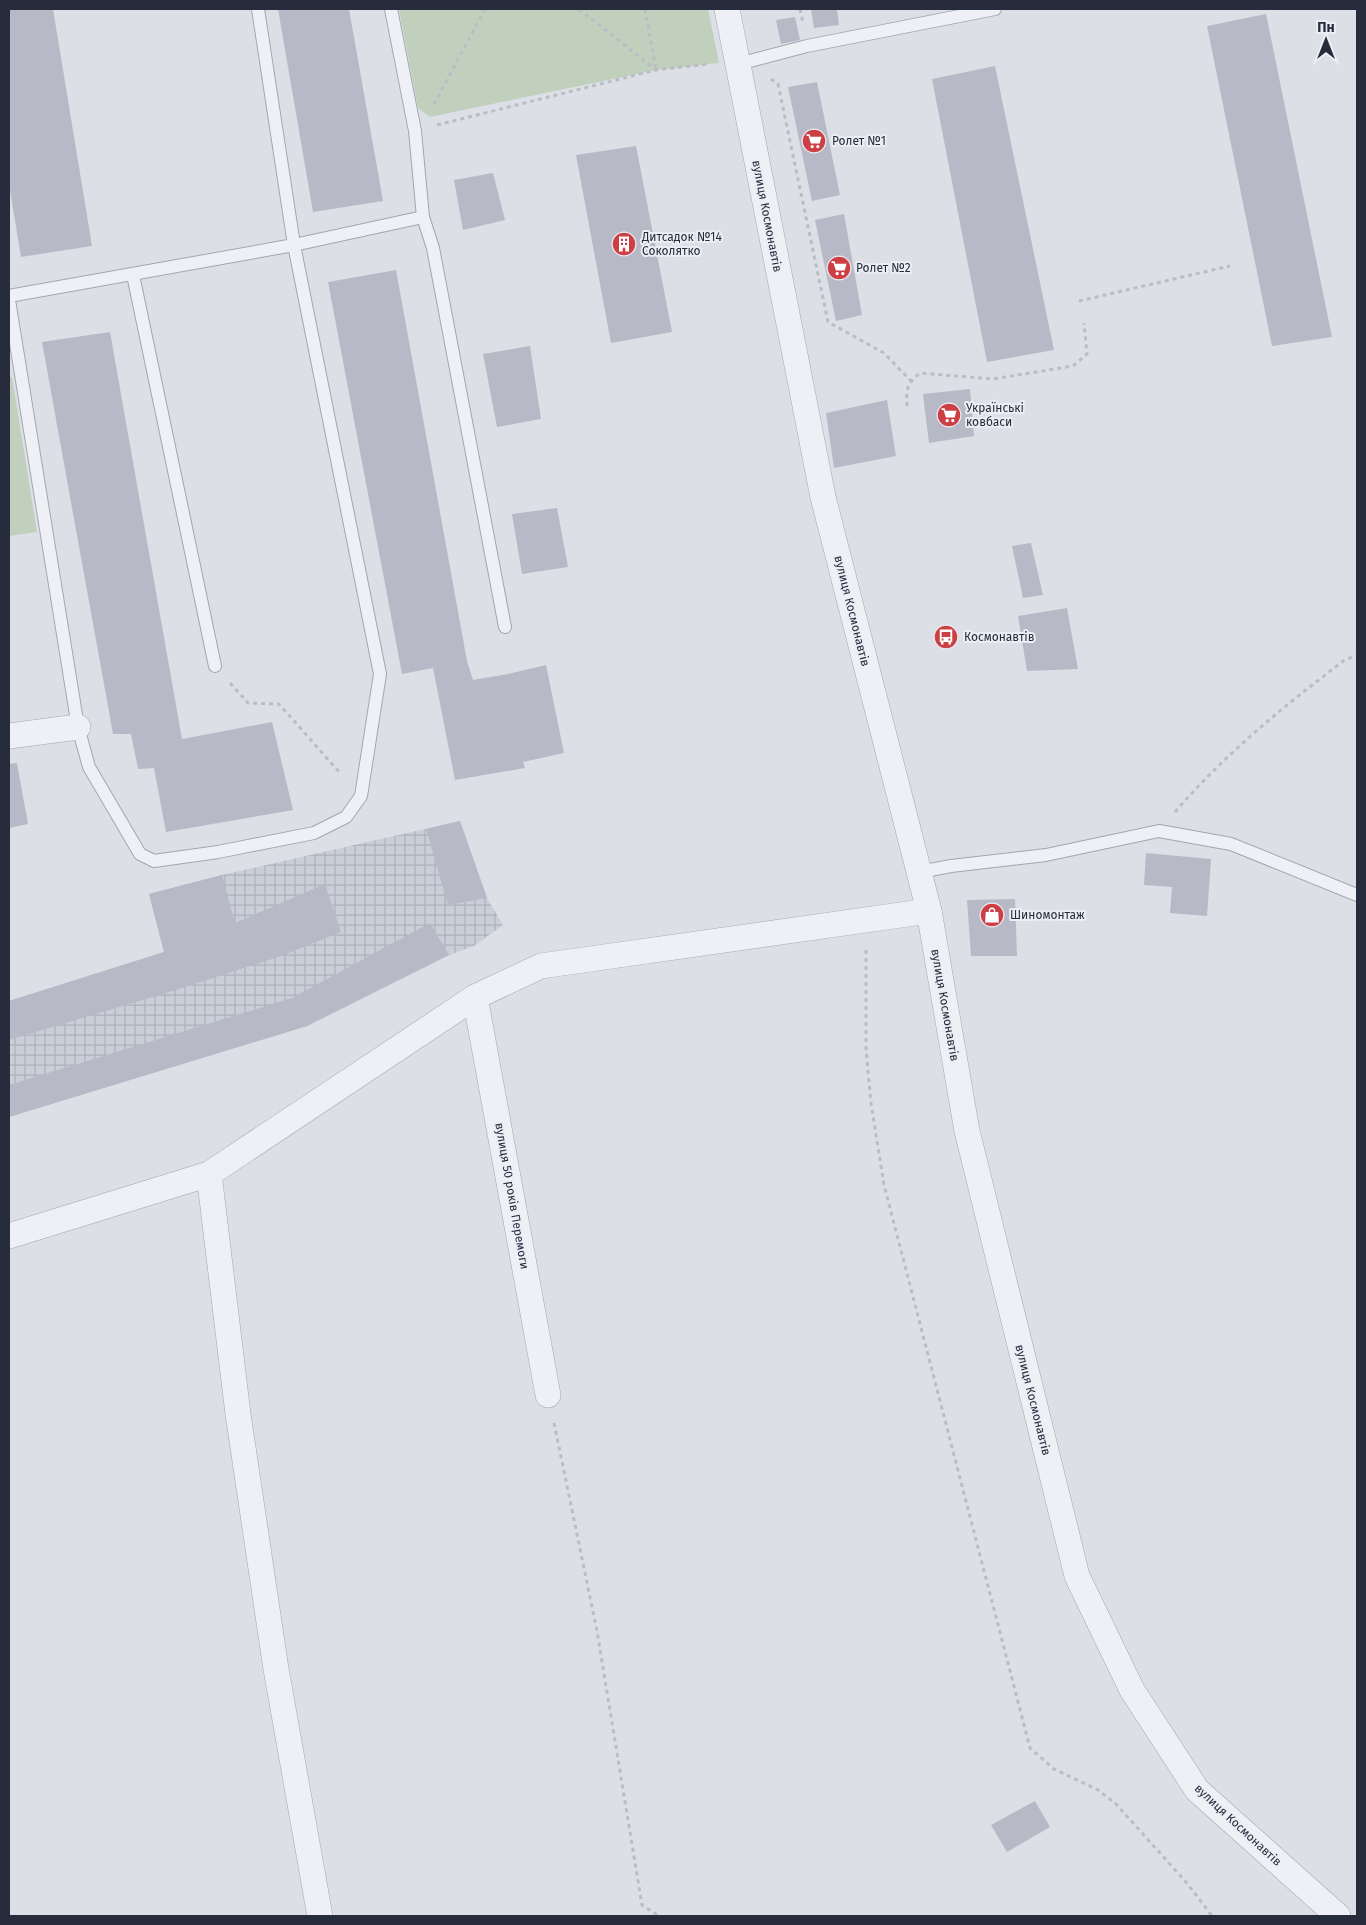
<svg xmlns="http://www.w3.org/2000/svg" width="1366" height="1925" font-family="'Fira Sans',sans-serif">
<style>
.industrial{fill:url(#industrial-grid)}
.green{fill:#c0d0bd}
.building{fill:#b7bac6}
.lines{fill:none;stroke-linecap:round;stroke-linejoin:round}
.service-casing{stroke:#a2a6b0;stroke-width:14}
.minor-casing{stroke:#a2a6b0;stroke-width:26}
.path{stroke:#bbbdc5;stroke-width:3;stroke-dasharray:4 4;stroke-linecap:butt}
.service{stroke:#eff0f5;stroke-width:12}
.minor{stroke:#eff0f5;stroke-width:25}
.labels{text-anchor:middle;stroke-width:4;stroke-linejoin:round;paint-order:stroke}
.poi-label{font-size:12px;fill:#262c3c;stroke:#ebeef4;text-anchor:start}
.street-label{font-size:12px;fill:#262c3c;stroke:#ebeef4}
</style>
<defs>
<pattern id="industrial-grid" width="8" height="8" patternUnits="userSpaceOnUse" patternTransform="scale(1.25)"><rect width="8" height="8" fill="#caced8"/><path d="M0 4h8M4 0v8" fill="none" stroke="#adb1ba"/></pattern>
</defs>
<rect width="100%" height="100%" fill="#dcdfe6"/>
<path class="industrial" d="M460,821L487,898L503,925L474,946L449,955L307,1026L9,1117V1001L164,952L149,894L222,875Z"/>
<g class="green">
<path d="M399,9H708L719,63L656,70L430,117L418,108Z"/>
<path d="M9,377H12L37,532L9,536Z"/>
</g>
<g class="building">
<path d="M9,9H53L92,246L21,257L9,184Z"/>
<path d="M278,9H349L383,201L313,212Z"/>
<path d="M811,9H837L839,25L814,28Z"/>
<path d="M1266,14L1332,337L1272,346L1207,26Z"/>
<path d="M795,17L800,40L781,44L776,20Z"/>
<path d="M995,66L1054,350L987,362L932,79Z"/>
<path d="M817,82L840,195L812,201L788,87Z"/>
<path d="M636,146L672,332L611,343L576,155Z"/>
<path d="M493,173L505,220L463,230L454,180Z"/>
<path d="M844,214L862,315L836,321L815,220Z"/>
<path d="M396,270L467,661L473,680L508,674L546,665L564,753L523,762L525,768L455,780L433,668L402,674L328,282Z"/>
<path d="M110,332L182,739L272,722L293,810L166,832L154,768L138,769L131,734H113L42,342Z"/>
<path d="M530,346L541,419L497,427L483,354Z"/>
<path d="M970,389L974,436L929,443L923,394Z"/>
<path d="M887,400L896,456L834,468L826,413Z"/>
<path d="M557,508L568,567L522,574L512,514Z"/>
<path d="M1031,543L1043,595L1023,598L1012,546Z"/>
<path d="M1067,608L1078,669L1027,671L1018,616Z"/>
<path d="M17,763L28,824L9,828V764Z"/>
<path d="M460,821L487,898L448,905L426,829Z"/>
<path d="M1146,853L1211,859L1207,916L1170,913L1172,887L1144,885Z"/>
<path d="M222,875L235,923L325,884L341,932L281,956L179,989L9,1040V1001L164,952L149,894Z"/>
<path d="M1015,899L1017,956H971L967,900Z"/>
<path d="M430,923L449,955L307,1026L9,1117V1085L292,998Z"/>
<path d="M1035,1801L1050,1827L1007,1852L991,1825Z"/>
</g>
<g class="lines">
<g class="service-casing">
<g id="service">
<path d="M391,9L415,131L423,217L433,248L505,627"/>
<path d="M738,64L807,46L995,9"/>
<path d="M133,275L215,666"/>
<path d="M9,296L294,245L423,217"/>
<path d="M9,300L78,727L89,767L140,854L154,861L218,852L314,833L346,817L361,796L380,674L294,245L258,9"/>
<path d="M919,872L951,866L1046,855L1159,831L1231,844L1357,895"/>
</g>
</g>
<g class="minor-casing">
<g id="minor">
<path d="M727,9L823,497L929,911L967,1131L1077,1576L1132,1690L1197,1790L1338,1916"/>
<path d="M9,736L78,727"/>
<path d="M475,997L548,1395"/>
<path d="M209,1174L238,1414L276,1669L320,1916"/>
<path d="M9,1236L209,1174L475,997L541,966L929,911"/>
</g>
</g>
<g class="path">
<path d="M579,9L656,70"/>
<path d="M645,9L656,69"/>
<path d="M800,9L803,23"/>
<path d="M771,79L778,84L828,322L884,353L911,381"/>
<path d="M434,104L485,9"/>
<path d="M437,125L656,70L709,64"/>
<path d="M1079,301L1230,266"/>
<path d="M907,406C906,388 907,384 920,373L993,379L1073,366L1087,354L1084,323"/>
<path d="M230,683L248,703L279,704L341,774"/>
<path d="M1175,812C1225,754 1285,705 1346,659L1357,656"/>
<path d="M866,950V1049L871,1103L884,1185L1030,1748L1054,1769L1098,1790L1116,1804L1186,1882L1212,1916"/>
<path d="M554,1423L597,1631L642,1905L659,1916"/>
</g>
<use href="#service" class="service"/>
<use href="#minor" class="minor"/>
</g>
<defs>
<g id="supermarket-disc" transform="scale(1.25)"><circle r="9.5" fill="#cc4044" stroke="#ebeef4"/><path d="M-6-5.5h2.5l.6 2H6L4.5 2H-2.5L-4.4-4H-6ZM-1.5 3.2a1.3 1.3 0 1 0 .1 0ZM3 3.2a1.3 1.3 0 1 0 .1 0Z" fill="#fff"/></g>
<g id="building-disc" transform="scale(1.25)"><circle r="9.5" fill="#cc4044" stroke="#ebeef4"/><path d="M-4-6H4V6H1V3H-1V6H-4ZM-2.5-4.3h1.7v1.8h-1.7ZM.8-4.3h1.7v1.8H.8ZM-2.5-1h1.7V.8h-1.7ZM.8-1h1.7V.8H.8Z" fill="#fff"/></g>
<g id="bus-disc" transform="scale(1.25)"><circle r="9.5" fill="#cc4044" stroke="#ebeef4"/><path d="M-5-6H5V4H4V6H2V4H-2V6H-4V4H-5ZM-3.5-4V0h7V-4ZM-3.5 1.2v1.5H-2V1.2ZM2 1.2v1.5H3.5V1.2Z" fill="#fff"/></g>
<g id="shop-disc" transform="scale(1.25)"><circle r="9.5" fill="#cc4044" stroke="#ebeef4"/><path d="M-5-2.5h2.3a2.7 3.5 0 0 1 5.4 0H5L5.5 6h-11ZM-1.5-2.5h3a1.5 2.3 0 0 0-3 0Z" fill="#fff"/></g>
</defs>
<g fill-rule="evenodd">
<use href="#supermarket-disc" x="814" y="141"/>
<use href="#building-disc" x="624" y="244"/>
<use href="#supermarket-disc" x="839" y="268"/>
<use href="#supermarket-disc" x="949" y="415"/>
<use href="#bus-disc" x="946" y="637"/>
<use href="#shop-disc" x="992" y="915"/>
</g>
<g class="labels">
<g class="poi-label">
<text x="832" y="145">Ролет №1</text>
<text x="642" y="241">Дитсадок №14<tspan x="642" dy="14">Соколятко</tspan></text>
<text x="856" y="272">Ролет №2</text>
<text x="966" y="412">Українські<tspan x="966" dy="14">ковбаси</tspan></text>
<text x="964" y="641">Космонавтів</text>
<text x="1010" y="919">Шиномонтаж</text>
</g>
<g class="street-label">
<text transform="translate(767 216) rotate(79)" y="4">вулиця Космонавтів</text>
<text transform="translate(852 611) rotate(76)" y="4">вулиця Космонавтів</text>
<text transform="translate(945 1005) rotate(80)" y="4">вулиця Космонавтів</text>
<text transform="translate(512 1196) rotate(80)" y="4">вулиця 50 років Перемоги</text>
<text transform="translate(1033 1400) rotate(76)" y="4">вулиця Космонавтів</text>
<text transform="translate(1238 1825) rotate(43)" y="4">вулиця Космонавтів</text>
</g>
</g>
<rect width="1366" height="1925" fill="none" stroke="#262c3c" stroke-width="20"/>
<g transform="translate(1326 40)" stroke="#ebeef4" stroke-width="4" paint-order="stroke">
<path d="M0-4L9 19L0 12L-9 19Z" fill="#262c3c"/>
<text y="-8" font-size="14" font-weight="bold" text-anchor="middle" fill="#262c3c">Пн</text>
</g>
</svg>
